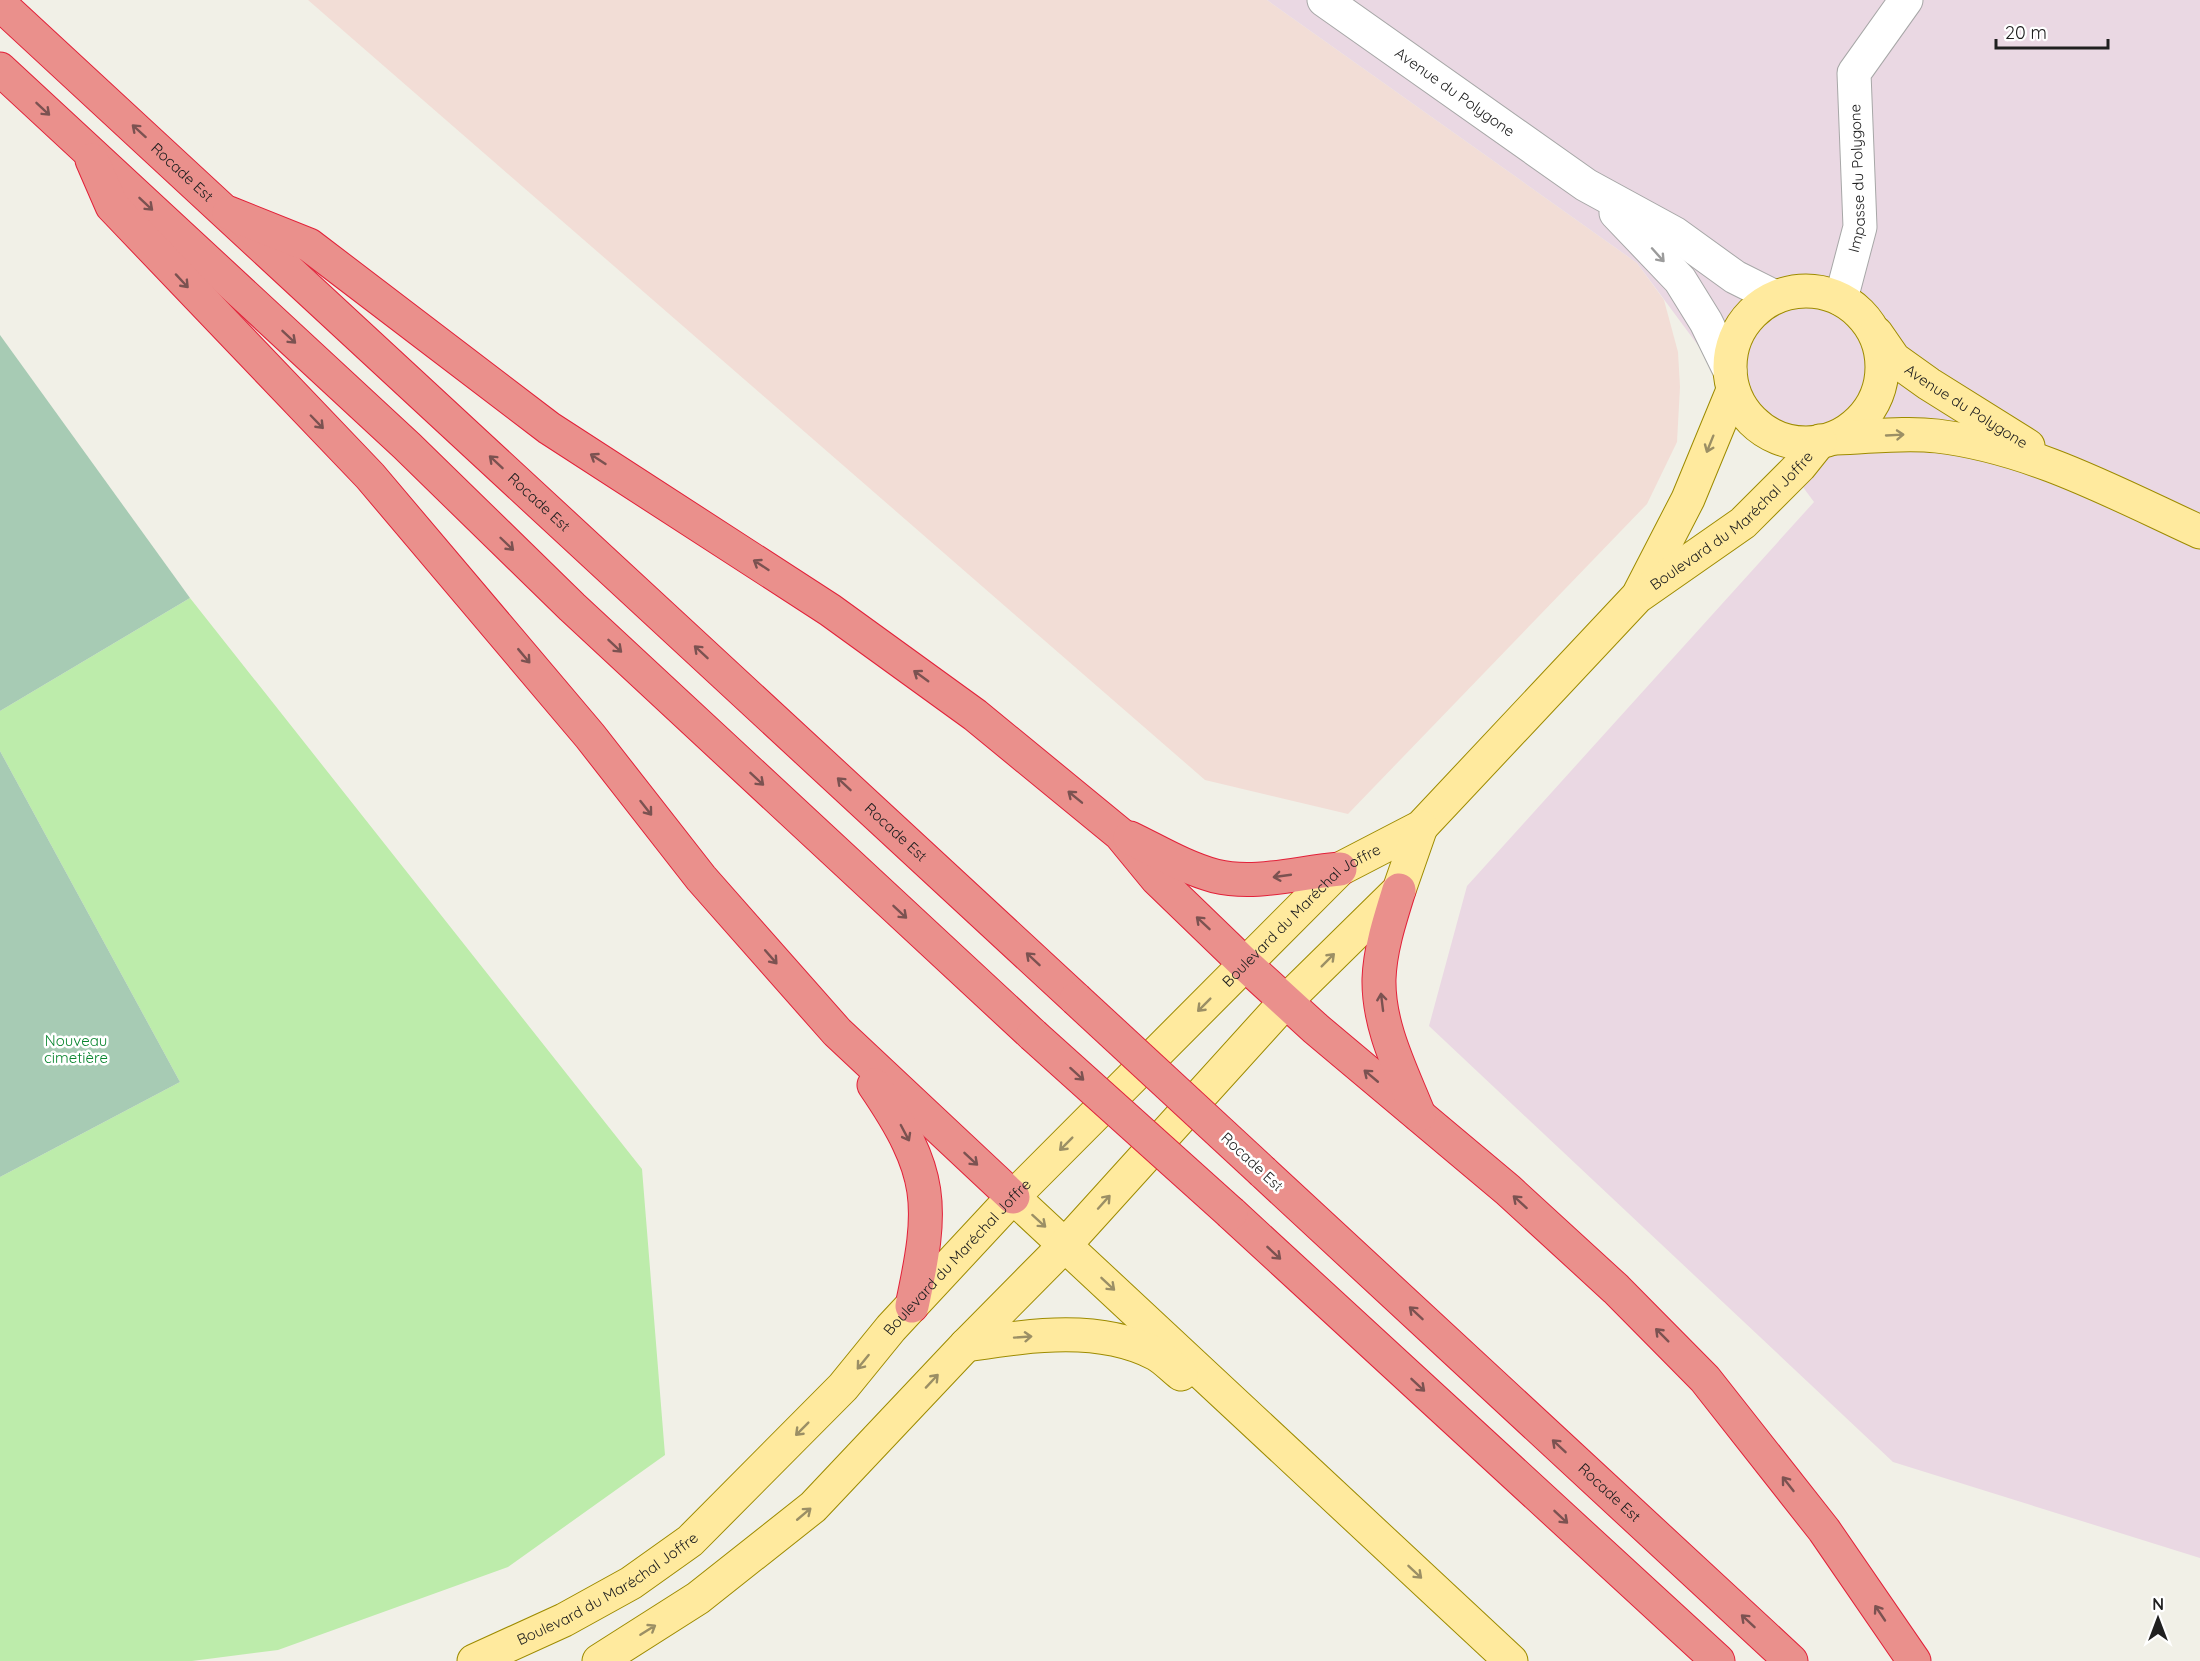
<svg xmlns="http://www.w3.org/2000/svg" width="2200" height="1661" font-family="Quicksand,sans-serif">
<style>
.commercial{fill:#f2ddd6}
.industrial{fill:#ead8e3}
.grass{fill:#bdecab}
.cemetery{fill:#a7cbb4}
.lines{fill:none;stroke-linecap:round;stroke-linejoin:round}
.minor-casing{stroke:#a7a7a7;stroke-width:35}
.major-casing{stroke:#9d8b00;stroke-width:35}
.highway-casing{stroke:#e22139;stroke-width:35}
.minor{stroke:#fff;stroke-width:33}
.major{stroke:#ffea9e;stroke-width:33}
.highway{stroke:#ea908c;stroke-width:33}
.highway-bridge-casing{stroke:#e22139;stroke-width:35;stroke-linecap:butt}
.highway-bridge{stroke:#ea908c;stroke-width:33}
.oneway{stroke:#7b5251}
.oneway2{stroke:#9b9b9b}
.oneway3{stroke:#9b8f65}
.labels{text-anchor:middle;stroke-width:5;stroke-linejoin:round;paint-order:stroke}
.street-label{font-size:15px;fill:#202020;stroke:#fff}
.park-label{font-size:15px;fill:#08852e;stroke:#fff}
</style>
<rect width="100%" height="100%" fill="#f1f0e7"/>
<path class="commercial" d="M308,0H1267L1637,263L1664,300L1678,352L1680,387L1677,442L1647,504L1348,814L1205,780Z"/>
<path class="industrial" d="M1267,0H2200V1558L1893,1462L1429,1026L1467,886L1814,502L1637,263Z"/>
<path class="grass" d="M190,598L642,1169L665,1455L508,1567L278,1650L192,1661H0V1177L180,1082L0,751V711Z"/>
<g class="cemetery">
<path d="M0,335L190,598L0,711Z"/>
<path d="M0,751L180,1082L0,1177Z"/>
</g>
<g class="lines">
<g class="minor-casing">
<g id="minor">
<path id="s1" d="M1324,0L1586,185L1674,233L1735,277L1775,297"/>
<path d="M1616,213L1680,280L1706,322L1730,371"/>
<path id="s2" d="M1841,299L1860,227L1854,73L1906,0"/>
</g>
</g>
<g class="major-casing">
<g id="major">
<circle cx="1806" cy="367" r="76"/>
<path id="s3" d="M1876,333L1894,359L1929,384L2028,446"/>
<path d="M1836,438C1870,437 1904,432 1937,436C2031,447 2115,493 2200,532"/>
<path d="M1640,592L1688,499L1733,390"/>
<path d="M1013,1197L1511,1661"/>
<path d="M966,1345C1027,1336 1098,1324 1156,1354C1165,1359 1173,1368 1181,1374"/>
<path id="s4" d="M474,1661L564,1620L631,1583L690,1541L843,1387L891,1328L1013,1197L1340,869L1421,827L1637,597L1743,523L1800,466L1820,441"/>
<path d="M599,1661L698,1598L813,1507L966,1345L1065,1245L1286,1001L1399,890L1421,827"/>
</g>
</g>
<g class="highway-casing">
<g id="highway">
<path id="s5" d="M0,4L1076,999"/>
<path d="M0,69L407,446L572,607L1033,1035"/>
<path d="M92,160L112,206L370,476L590,736L701,878L837,1032L1013,1197"/>
<path d="M229,213L309,245L549,428L830,610L975,715L1120,834L1157,879L1245,964L1315,1028L1508,1190L1616,1289L1705,1379L1824,1530L1914,1661"/>
<path d="M1130,838C1157,851 1185,868 1215,876C1256,886 1299,872 1340,869"/>
<path d="M1399,890C1390,919 1380,949 1379,979C1378,1027 1402,1072 1419,1115"/>
<path d="M874,1085C934,1173 934,1204 912,1306"/>
<path id="s6" d="M1263,1172L1791,1661"/>
<path d="M1231,1213L1718,1661"/>
</g>
</g>
<use href="#minor" class="minor"/>
<use href="#major" class="major"/>
<use href="#highway" class="highway"/>
<g class="highway-bridge-casing">
<g id="highway-bridge">
<path d="M1076,999L1263,1172"/>
<path d="M1033,1035L1231,1213"/>
</g>
</g>
<use href="#highway-bridge" class="highway-bridge"/>
</g>
<defs><path id="oneway-shaft" d="M-6 0H5M1.5-3L5.5 0L1.5 3" fill="none" stroke-width="1.6" stroke-linecap="round" stroke-linejoin="round" transform="scale(1.5)"/></defs>
<g class="oneway">
<use href="#oneway-shaft" transform="translate(43 109) rotate(43)"/>
<use href="#oneway-shaft" transform="translate(139 131) rotate(-138)"/>
<use href="#oneway-shaft" transform="translate(146 204) rotate(43)"/>
<use href="#oneway-shaft" transform="translate(182 281) rotate(47)"/>
<use href="#oneway-shaft" transform="translate(289 337) rotate(43)"/>
<use href="#oneway-shaft" transform="translate(317 422) rotate(46)"/>
<use href="#oneway-shaft" transform="translate(598 459) rotate(-147)"/>
<use href="#oneway-shaft" transform="translate(496 462) rotate(-137)"/>
<use href="#oneway-shaft" transform="translate(507 544) rotate(44)"/>
<use href="#oneway-shaft" transform="translate(761 565) rotate(-147)"/>
<use href="#oneway-shaft" transform="translate(615 646) rotate(43)"/>
<use href="#oneway-shaft" transform="translate(701 652) rotate(-137)"/>
<use href="#oneway-shaft" transform="translate(524 656) rotate(50)"/>
<use href="#oneway-shaft" transform="translate(921 676) rotate(-144)"/>
<use href="#oneway-shaft" transform="translate(757 779) rotate(43)"/>
<use href="#oneway-shaft" transform="translate(844 784) rotate(-137)"/>
<use href="#oneway-shaft" transform="translate(1075 797) rotate(-141)"/>
<use href="#oneway-shaft" transform="translate(646 808) rotate(52)"/>
<use href="#oneway-shaft" transform="translate(1282 876) rotate(172)"/>
<use href="#oneway-shaft" transform="translate(900 912) rotate(43)"/>
<use href="#oneway-shaft" transform="translate(1203 923) rotate(-137)"/>
<use href="#oneway-shaft" transform="translate(771 957) rotate(49)"/>
<use href="#oneway-shaft" transform="translate(1033 959) rotate(-137)"/>
<use href="#oneway-shaft" transform="translate(1382 1002) rotate(-97)"/>
<use href="#oneway-shaft" transform="translate(1077 1074) rotate(42)"/>
<use href="#oneway-shaft" transform="translate(1371 1076) rotate(-140)"/>
<use href="#oneway-shaft" transform="translate(905 1133) rotate(62)"/>
<use href="#oneway-shaft" transform="translate(971 1159) rotate(43)"/>
<use href="#oneway-shaft" transform="translate(1520 1202) rotate(-138)"/>
<use href="#oneway-shaft" transform="translate(1274 1253) rotate(43)"/>
<use href="#oneway-shaft" transform="translate(1416 1313) rotate(-137)"/>
<use href="#oneway-shaft" transform="translate(1662 1335) rotate(-135)"/>
<use href="#oneway-shaft" transform="translate(1418 1385) rotate(43)"/>
<use href="#oneway-shaft" transform="translate(1559 1446) rotate(-137)"/>
<use href="#oneway-shaft" transform="translate(1788 1484) rotate(-128)"/>
<use href="#oneway-shaft" transform="translate(1561 1517) rotate(43)"/>
<use href="#oneway-shaft" transform="translate(1880 1613) rotate(-124)"/>
<use href="#oneway-shaft" transform="translate(1748 1621) rotate(-137)"/>
</g>
<use class="oneway2" href="#oneway-shaft" transform="translate(1658 255) rotate(48)"/>
<g class="oneway3">
<use href="#oneway-shaft" transform="translate(1895 435) rotate(-3)"/>
<use href="#oneway-shaft" transform="translate(1710 444) rotate(112)"/>
<use href="#oneway-shaft" transform="translate(1328 960) rotate(-45)"/>
<use href="#oneway-shaft" transform="translate(1204 1005) rotate(135)"/>
<use href="#oneway-shaft" transform="translate(1066 1144) rotate(135)"/>
<use href="#oneway-shaft" transform="translate(1104 1202) rotate(-48)"/>
<use href="#oneway-shaft" transform="translate(1039 1221) rotate(42)"/>
<use href="#oneway-shaft" transform="translate(1108 1284) rotate(43)"/>
<use href="#oneway-shaft" transform="translate(1023 1337) rotate(-4)"/>
<use href="#oneway-shaft" transform="translate(863 1362) rotate(129)"/>
<use href="#oneway-shaft" transform="translate(932 1381) rotate(-47)"/>
<use href="#oneway-shaft" transform="translate(802 1429) rotate(135)"/>
<use href="#oneway-shaft" transform="translate(804 1514) rotate(-40)"/>
<use href="#oneway-shaft" transform="translate(1415 1572) rotate(43)"/>
<use href="#oneway-shaft" transform="translate(648 1630) rotate(-32)"/>
</g>
<g class="labels">
<g class="street-label">
<text dy="5" stroke="none"><textPath href="#s1" startOffset="160">Avenue du Polygone</textPath></text>
<text dy="5" stroke="none"><textPath href="#s5" startOffset="248">Rocade Est</textPath></text>
<text dy="5" stroke="none"><textPath href="#s2" startOffset="123">Impasse du Polygone</textPath></text>
<text dy="5" stroke="none"><textPath href="#s3" startOffset="118">Avenue du Polygone</textPath></text>
<text dy="5" stroke="none"><textPath href="#s5" startOffset="734">Rocade Est</textPath></text>
<text dy="5" stroke="none"><textPath href="#s4" startOffset="1712">Boulevard du Maréchal Joffre</textPath></text>
<text dy="5" stroke="none"><textPath href="#s5" startOffset="1220">Rocade Est</textPath></text>
<text dy="5" stroke="none"><textPath href="#s4" startOffset="1124">Boulevard du Maréchal Joffre</textPath></text>
<text transform="translate(1252 1162) rotate(43)" y="5">Rocade Est</text>
<text dy="5" stroke="none"><textPath href="#s4" startOffset="638">Boulevard du Maréchal Joffre</textPath></text>
<text dy="5" stroke="none"><textPath href="#s6" startOffset="472">Rocade Est</textPath></text>
<text dy="5" stroke="none"><textPath href="#s4" startOffset="152">Boulevard du Maréchal Joffre</textPath></text>
</g>
<g class="park-label">
<text x="76" y="1046">Nouveau<tspan x="76" dy="17">cimetière</tspan></text>
</g>
</g>
<g transform="translate(2158 1619)" stroke="#ffffff" stroke-width="4.5" paint-order="stroke">
<path d="M0-4.5L10 22L0 15L-10 22Z" fill="#202020"/>
<text y="-9" font-size="16" font-weight="bold" text-anchor="middle" fill="#202020">N</text>
</g>
<path d="M1996 39v9h112v-9" fill="none" stroke="#202020" stroke-width="3"/>
<text x="2005" y="39" font-size="18" fill="#202020" stroke="#ffffff" stroke-width="4.5" paint-order="stroke">20 m</text>
</svg>
